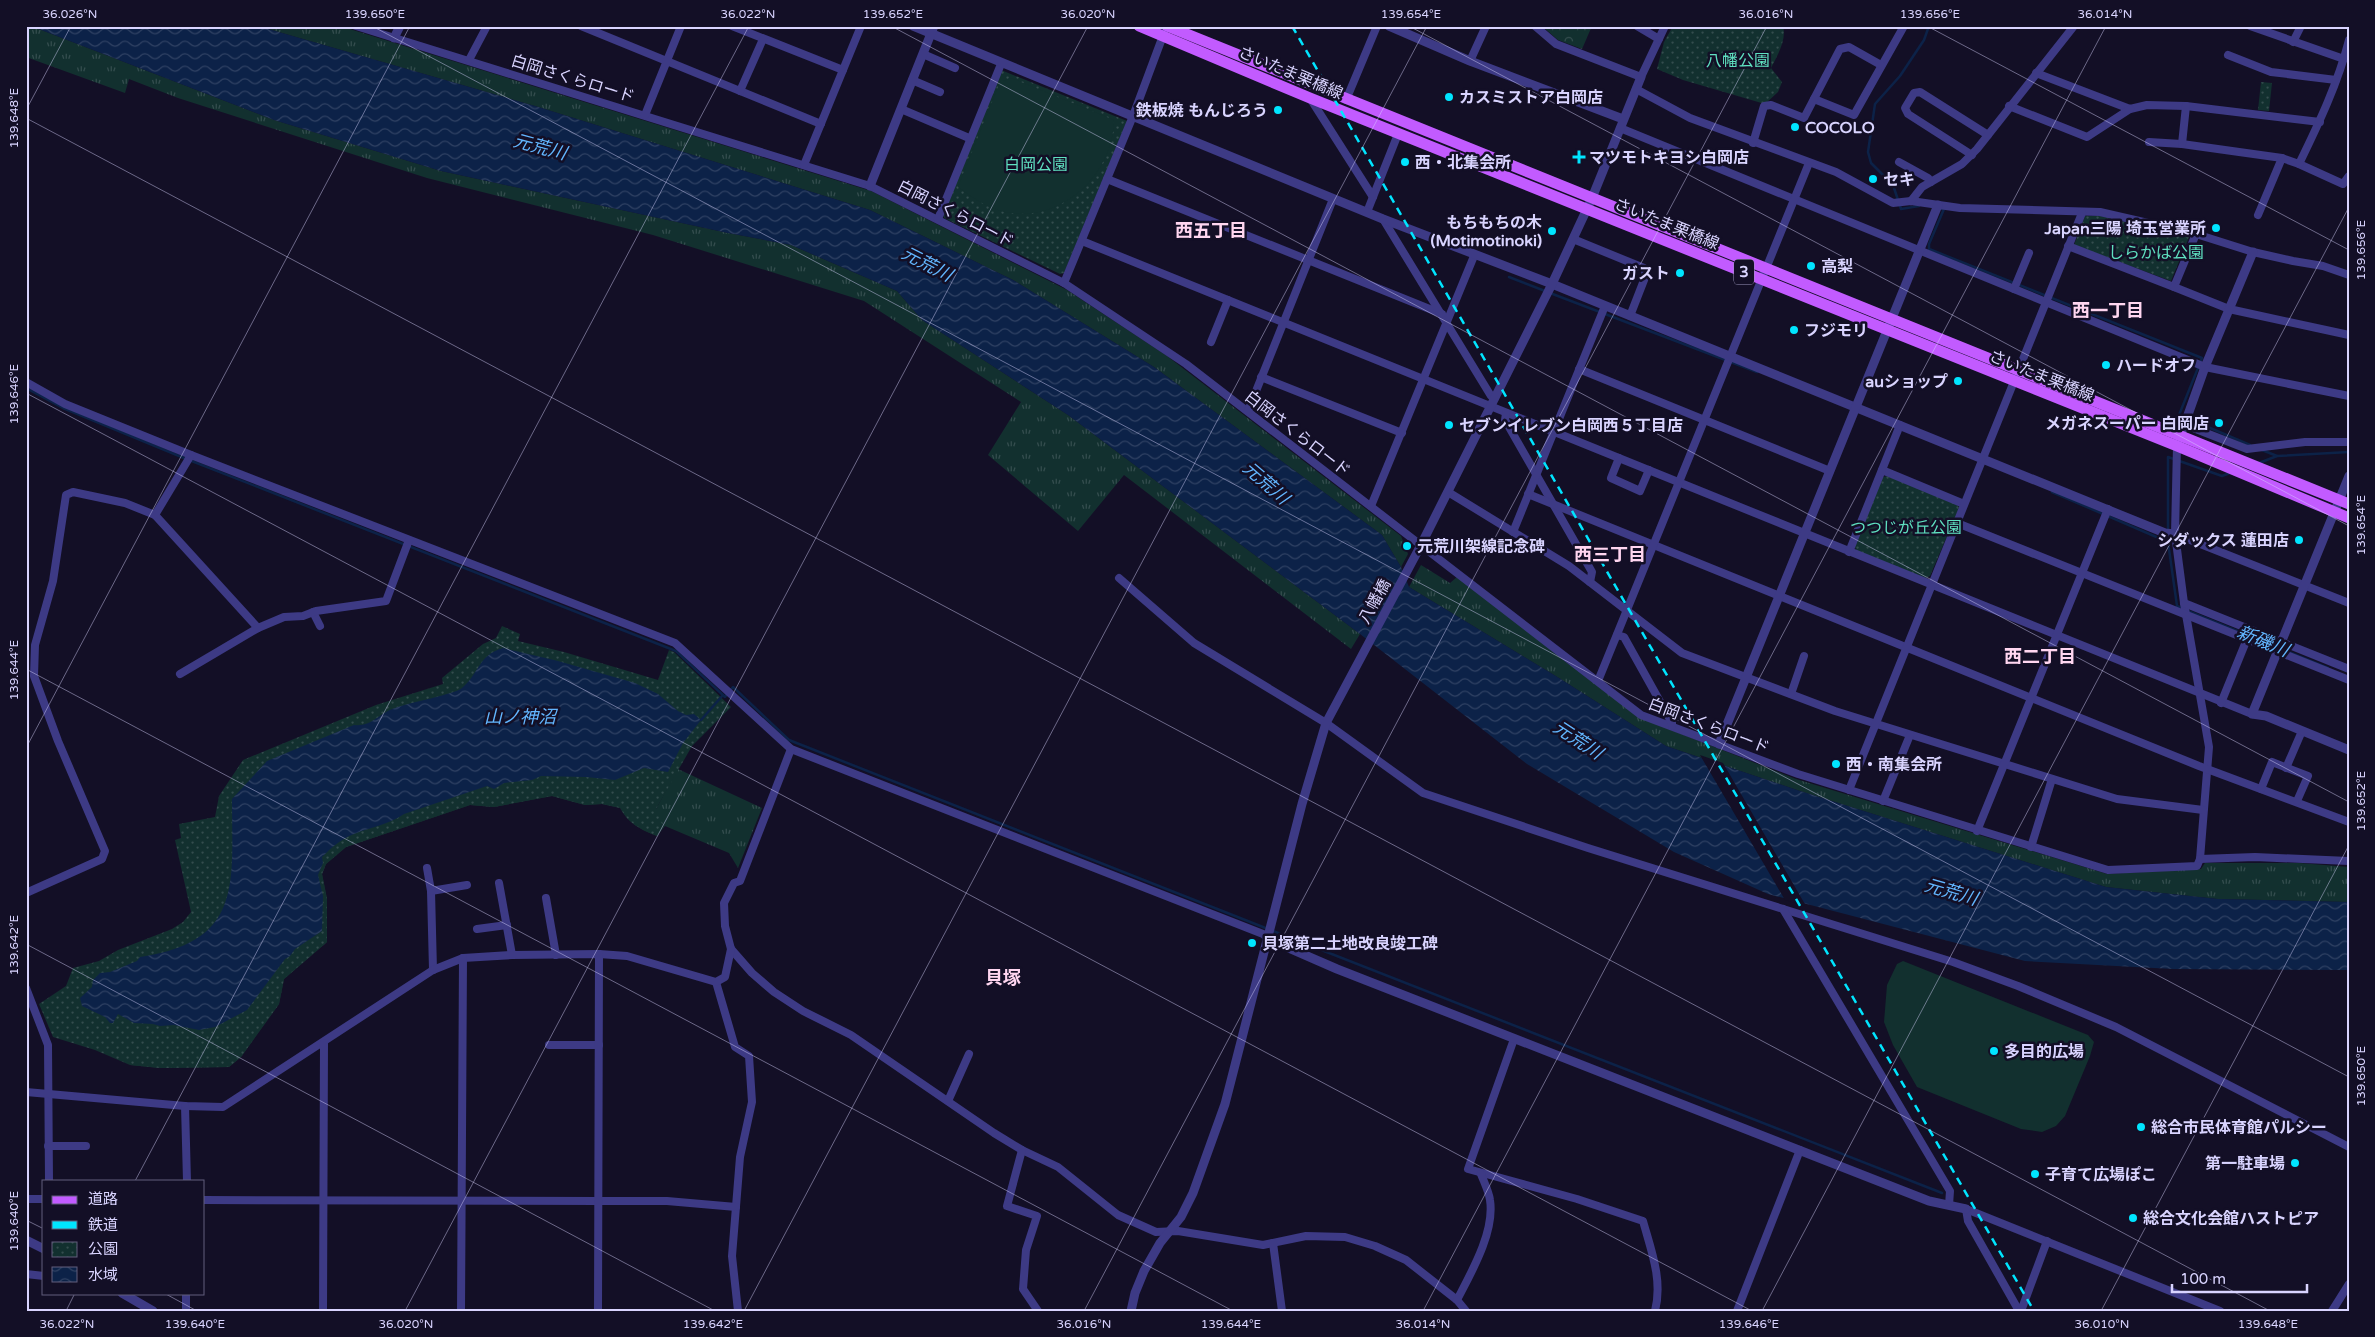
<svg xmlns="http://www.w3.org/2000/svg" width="2375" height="1337" font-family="'Varela Round','Noto Sans JP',sans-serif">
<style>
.grass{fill:url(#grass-tufts)}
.forest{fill:url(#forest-crowns)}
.park{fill:url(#park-dots)}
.pitch{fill:#12302f}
.water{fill:url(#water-waves)}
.pier{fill:#130f26}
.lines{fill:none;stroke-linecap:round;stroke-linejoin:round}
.stream{stroke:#0c2248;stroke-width:2.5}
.minor{stroke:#3d3a85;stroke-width:8}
.tertiary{stroke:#3d3a85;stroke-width:9}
.primary{stroke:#c25bff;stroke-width:11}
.rail{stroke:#00e5ff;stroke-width:2.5;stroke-dasharray:8 6;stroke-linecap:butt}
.ticks{fill:none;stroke:#d9d4ff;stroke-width:1;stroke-opacity:0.45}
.poi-dot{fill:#00e5ff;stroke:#130f26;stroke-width:2}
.labels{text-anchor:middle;stroke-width:5;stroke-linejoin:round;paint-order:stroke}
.shield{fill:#130f26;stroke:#9e99be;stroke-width:1}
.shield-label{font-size:15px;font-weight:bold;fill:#d9d4ff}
.park-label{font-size:16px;fill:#5fe0c0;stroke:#130f26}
.street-label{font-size:16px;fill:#d9d4ff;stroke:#130f26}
.poi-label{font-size:16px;font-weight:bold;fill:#d9d4ff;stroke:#130f26;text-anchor:start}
.water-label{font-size:18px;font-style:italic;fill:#62b6ff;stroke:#130f26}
.neighbourhood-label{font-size:18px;font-weight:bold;fill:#ffd6f0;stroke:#130f26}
.neatline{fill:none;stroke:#d9d4ff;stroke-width:2}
.ticks-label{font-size:12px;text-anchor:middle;fill:#d9d4ff}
</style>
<defs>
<pattern id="grass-tufts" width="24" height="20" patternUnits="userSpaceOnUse" patternTransform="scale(1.25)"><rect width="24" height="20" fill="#12302f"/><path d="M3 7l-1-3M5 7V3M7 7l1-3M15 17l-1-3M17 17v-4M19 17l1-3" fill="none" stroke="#344d4e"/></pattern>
<pattern id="forest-crowns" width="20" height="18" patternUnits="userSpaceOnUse" patternTransform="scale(1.25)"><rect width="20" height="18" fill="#12302f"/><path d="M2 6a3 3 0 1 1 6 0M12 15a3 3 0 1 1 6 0" fill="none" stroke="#344d4e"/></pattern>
<pattern id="park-dots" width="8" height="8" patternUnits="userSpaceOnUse" patternTransform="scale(1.25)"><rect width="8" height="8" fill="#12302f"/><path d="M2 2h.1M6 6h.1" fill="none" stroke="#344d4e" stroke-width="1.8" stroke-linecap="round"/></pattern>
<pattern id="water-waves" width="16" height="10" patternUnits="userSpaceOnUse" patternTransform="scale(1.25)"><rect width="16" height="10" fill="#0c2248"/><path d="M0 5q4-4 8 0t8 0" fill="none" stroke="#2f4163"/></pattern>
</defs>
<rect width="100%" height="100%" fill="#130f26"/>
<g class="grass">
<path d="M26,26H31L274,120L441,171L728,233L791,245L897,291L922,320L1068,415L1360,634L1351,649L1124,475L1078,531L988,455L1021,402L864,301L653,235L427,178L178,98L129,79L125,93L26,57Z"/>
<path d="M258,26H340L871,191L1067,290L1167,356L1401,536L1408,554L1401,567L1382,535L1154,367L1013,280L870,210L535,106Z"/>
<path d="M1421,565L1450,583L1457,577L1643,719L1796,779L2107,874L2201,869L2205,863H2299L2349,867V902L2218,899L2106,887L1797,790L1666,746L1559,678L1409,587Z"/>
<path d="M678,769L762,808L738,868L729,853L665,826L657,836C640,829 629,824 621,808L602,804L585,805L552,796L494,807L470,805L346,847L326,864L322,874L327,899V942L284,979L279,1004L241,1057L229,1067L160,1068L130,1065L319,875L323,864L340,844L521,783L656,809Z"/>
</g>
<path class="forest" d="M1542,26H1592L1582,49L1558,40Z"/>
<g class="park">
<path d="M1673,26H1783C1787,40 1777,56 1771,68L1782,82L1778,92L1765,104L1683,80L1657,69L1664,42Z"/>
<path d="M1001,70L1127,121L1064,273L1060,274L944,218L943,212Z"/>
<path d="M2261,82L2272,83L2269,111L2258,110Z"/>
<path d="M2085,216H2101L2189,237L2171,281L2074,245Z"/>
<path d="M1887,476L1957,503L1959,508L1930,576L1925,578L1857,551L1854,546L1883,477Z"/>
<path d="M502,626L520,634L518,641L564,652L658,680L669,650L674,652L731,707L692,746L656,809L664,826L657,836C640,829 629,824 620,808L602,804L585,805L552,796L494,807L470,805L346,847L326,864L322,874L327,899V942L284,979L279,1004L241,1057L229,1067L160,1068L130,1065L95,1050L53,1037L39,1004L66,986L73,968L99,961L118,950L172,929L183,922L191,912L175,840L181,838L179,824L215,817L219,796L243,760L376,705L443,684L442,678L483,644L496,638Z"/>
</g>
<g class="pitch">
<path d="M1011,78L1114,120C1113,177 1056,228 998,210C983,205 970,196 958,187L1000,82Z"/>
<path d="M1903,961L2088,1035L2094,1042L2090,1056L2065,1116L2056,1126L2042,1132L2021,1129L1917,1087L1893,1045L1884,1022L1887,985L1897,964Z"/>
</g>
<g class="water">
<path d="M31,26H258L535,106L870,210L1013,280L1154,367L1382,535L1401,567L1409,587L1559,678L1666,746L1797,790L2106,887L2218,899L2349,902V970L2173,969L2025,961L1768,894L1674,852L1527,764L1360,634L1068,415L922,320L897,291L791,245L728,233L441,171L274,120Z"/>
<path d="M503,648L558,661L635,683L658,694L678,711L686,715L694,714L701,720L683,743L668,772L644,768L615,780L586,777L541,776L532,780L504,783L494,789L487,786L404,814C388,825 371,827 354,834C341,839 331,848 322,857L323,863L318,875L323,896L322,931L295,949L290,956L285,959L247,1010L215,1027L199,1030L174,1025L160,1026L153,1024L134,1023L118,1014L113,1023H110L105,1017L82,1006L80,998L92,987L93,980L100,973L110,972L137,961L140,957C243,942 232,884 232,799L267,761L354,725C372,727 379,713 395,708C408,703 455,694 462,688C479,674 478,655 503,648Z"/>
</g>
<path class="pier" d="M1700,755L1723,763L1806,906L1785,900Z"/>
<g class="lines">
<g class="stream">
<path d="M1919,206L1901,209L1893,185L1871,163L1868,152L1875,104L1900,76L1924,40L1929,26"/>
<path d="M1942,209H1944L1929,244V249L2202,358L2179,415L2184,417"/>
<path d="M1509,277L1545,291"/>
<path d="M1550,293L1757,372"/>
<path d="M26,388L63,408L184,458L676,651L725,697L733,687L789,740L1268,929"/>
<path d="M2189,419L2250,445"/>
<path d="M2262,450L2277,456"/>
<path d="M2259,463L2277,456L2349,452"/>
<path d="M2052,492L2168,542L2177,606L2182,608"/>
<path d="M2168,531V457L2222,476L2230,473"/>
<path d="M2188,611L2328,668"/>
<path d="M701,720L723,695"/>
<path d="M1273,931L1942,1193"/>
</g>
<g class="minor">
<path d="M356,26L870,186L1064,283L1186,364L1641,715L1798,774L2108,870L2197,866L2200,859L2209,747L2184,603L2175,534L2177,446"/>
<path d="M581,26L821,124"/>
<path d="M732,26L843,70"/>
<path d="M1535,26L1556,44L1641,77L1665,26"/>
<path d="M1637,26L1659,39"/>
<path d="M2250,26L2344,59"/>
<path d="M2293,42L2301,26"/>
<path d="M923,54L955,68"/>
<path d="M2228,55L2271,72L2336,80"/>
<path d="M469,60L487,26"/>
<path d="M1470,61L1486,26"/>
<path d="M2036,73L2130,109L2147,105L2186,106L2320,122"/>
<path d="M912,80L940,92"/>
<path d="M1636,89L1690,118L1836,172L1893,203L1911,201L1960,208L2100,212L2196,234L2253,252L2293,261L2323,266L2349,275"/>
<path d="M740,91L763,39"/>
<path d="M1310,98L1373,197"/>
<path d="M1814,99L1854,115L1904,26"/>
<path d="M1346,100L1377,26"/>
<path d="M2009,106L2087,137L2130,109"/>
<path d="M901,109L969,138"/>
<path d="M645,115L681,26"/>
<path d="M1620,128L2205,367L2349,396"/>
<path d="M2149,142L2182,144L2282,158"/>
<path d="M1753,143L1764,106L1771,105L1804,118L1840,49L1849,47L1881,65"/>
<path d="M2182,144L2186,106"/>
<path d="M1972,155L1908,114L1905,108L1914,93L1920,92L1988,135"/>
<path d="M1899,162L1928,178L1931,182"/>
<path d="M2299,164L2343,184L2349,176"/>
<path d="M804,165L861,26"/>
<path d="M1107,179L1442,314"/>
<path d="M1911,201L1922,187L1962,164L1977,149L2074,26"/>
<path d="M1367,212L1398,134"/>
<path d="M2258,215L2282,158L2299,164C2319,123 2338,83 2349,40"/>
<path d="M938,219L1001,64"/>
<path d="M1383,219L1491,396L1495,398"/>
<path d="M1573,239L1644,268L1646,275L1630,316"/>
<path d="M1082,241L2252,714"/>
<path d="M2068,246L2174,287L2196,234"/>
<path d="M1064,283L1133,116L1164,33"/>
<path d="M2174,287L2229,309L2349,335"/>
<path d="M2014,289L2029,253"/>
<path d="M1211,342L1228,300"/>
<path d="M1579,369L1830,471"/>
<path d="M1261,377L1402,433"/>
<path d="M26,382L65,404L191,455L675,643L791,749L1263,934L1268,939"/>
<path d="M1248,411L1333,199"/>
<path d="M1506,413L1505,420L1592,572L1590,582"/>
<path d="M2183,424L2247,449L2305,442H2349"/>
<path d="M1619,458L1611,478L1640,491L1649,470"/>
<path d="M1882,470L1964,504"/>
<path d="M1448,492L1569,566L1682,653L1835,711L2117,799L2203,810"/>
<path d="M1528,494L2199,766L2349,822"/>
<path d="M1371,506L1474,256"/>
<path d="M155,515L258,628"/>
<path d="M1957,523L2349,680"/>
<path d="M1513,532L1605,306"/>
<path d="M2175,534L2349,603"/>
<path d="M1849,552L1900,425"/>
<path d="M1119,578L1194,643L1326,723L1423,793L1588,848L1953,962L2018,986L2116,1027L2349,1147"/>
<path d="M2184,603L2349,669"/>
<path d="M313,612L320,626"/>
<path d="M1617,635L1624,637L1672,723V726"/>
<path d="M180,674L258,628L284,617L303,616L316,611L386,601L409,540"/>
<path d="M1598,681L1809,163"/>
<path d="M1791,694L1804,656"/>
<path d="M2221,703L2247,639"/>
<path d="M791,749L740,881L734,883L724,903L725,926L731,949L752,973L774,992L803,1011L851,1035L994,1133L1022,1150L1058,1167L1118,1215L1156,1232L1178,1231L1263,1245L1306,1236L1345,1237L1375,1246L1406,1260L1457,1300L1466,1311"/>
<path d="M2286,768L2302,731"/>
<path d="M2261,789L2272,762L2308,776L2297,801"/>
<path d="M1849,790L2082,213"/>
<path d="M1883,801L1910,735"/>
<path d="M1977,831L2108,509"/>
<path d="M2031,847L2052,779"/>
<path d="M2200,859L2255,857L2349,861"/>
<path d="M427,868L431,891L433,970"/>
<path d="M499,883L512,955"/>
<path d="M431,891L467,885"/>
<path d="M26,893L102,859L105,851L58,741L34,676L35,645L53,581L66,495L73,492L125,503L155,515L191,455"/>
<path d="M546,898L556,955"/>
<path d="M1783,909L1950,1191L1949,1205"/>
<path d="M477,929L507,925"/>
<path d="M716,982L735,1047L749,1056L752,1102L740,1157L732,1256L738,1311"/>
<path d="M26,988L48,1045L49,1181"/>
<path d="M1514,1039L1468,1169L1577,1199L1643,1221C1651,1250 1663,1280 1655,1311"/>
<path d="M549,1045H599"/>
<path d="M26,1092L185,1106L223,1107L433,970L463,958L512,955L599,954L627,956L716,982L725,977L731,949"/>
<path d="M948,1101L969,1054"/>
<path d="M185,1106L187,1181"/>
<path d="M48,1146H86"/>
<path d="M1022,1150L1007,1206L1037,1216L1026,1250L1023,1289L1038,1311"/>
<path d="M26,1199H44"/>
<path d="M204,1200L599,1201H667L736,1207"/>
<path d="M1966,1209L2220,1311"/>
<path d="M1966,1209L1968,1221L2019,1311"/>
<path d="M1273,1243L1282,1311"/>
<path d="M26,1274L44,1276"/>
<path d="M1457,1300C1471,1273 1495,1232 1490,1200C1489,1192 1484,1182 1481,1174"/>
<path d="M186,1311V1293"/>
<path d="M323,1311L324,1043"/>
<path d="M461,1311L463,958"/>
<path d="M598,1311L599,954"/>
<path d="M1737,1311L1800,1150"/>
<path d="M2021,1311L2047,1241"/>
<path d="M2332,1311L2349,1284"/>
</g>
<g class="tertiary">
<path d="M913,26L1383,219L1552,284L2165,533L2175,534"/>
<path d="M1389,26L1470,61L1623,119"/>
<path d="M394,38L400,26"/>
<path d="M870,186L934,26"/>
<path d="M2179,440L2205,367L2253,252"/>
<path d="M2349,476L2252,714L2266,716L2349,750"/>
<path d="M1719,744L1938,205"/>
<path d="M1268,939L1337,969L1929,1201L1966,1209"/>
<path d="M26,1240L44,1249"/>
<path d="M122,1293L153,1311"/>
<path d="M1131,1311L1135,1293L1144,1271L1160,1243L1181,1217L1193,1193L1225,1104L1302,804L1326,723L1421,545L1552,284L1592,198L1641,77"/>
</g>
<g class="primary">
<path d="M1139,26L1310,98L2177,446L2349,518"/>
<path d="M1167,26L2349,504"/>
</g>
<path class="rail" d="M1292,26L2034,1311"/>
</g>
<path class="ticks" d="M372,26L2349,1077M891,26L2349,802M1409,26L2349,526M1927,26L2349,250M26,110L71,26M26,118L2270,1311M26,393L1752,1311M26,669L1233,1311M26,748L410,26M26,944L715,1311M135,1181L749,26M26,1220L44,1229M164,1293L197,1311M66,1311L75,1293M405,1311L1088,26M744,1311L1427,26M1084,1311L1767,26M1423,1311L2106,26M1762,1311L2349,207M2101,1311L2349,845"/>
<g class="poi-dot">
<circle cx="1449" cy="97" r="5"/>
<circle cx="1278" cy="110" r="5"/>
<circle cx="1795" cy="127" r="5"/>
<path d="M1576.5 149.5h5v5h5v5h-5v5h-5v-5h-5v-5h5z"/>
<circle cx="1405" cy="162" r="5"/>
<circle cx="1873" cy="179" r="5"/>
<circle cx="2216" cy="228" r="5"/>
<circle cx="1552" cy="231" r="5"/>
<circle cx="1811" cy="266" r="5"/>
<circle cx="1680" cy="273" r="5"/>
<circle cx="1794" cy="330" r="5"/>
<circle cx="2106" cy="365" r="5"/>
<circle cx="1958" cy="381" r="5"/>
<circle cx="2219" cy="423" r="5"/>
<circle cx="1449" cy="425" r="5"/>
<circle cx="2299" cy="540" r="5"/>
<circle cx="1407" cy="546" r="5"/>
<circle cx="1836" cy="764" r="5"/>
<circle cx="1252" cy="943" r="5"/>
<circle cx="1994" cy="1051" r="5"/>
<circle cx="2141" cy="1127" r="5"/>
<circle cx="2295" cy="1163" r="5"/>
<circle cx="2035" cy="1174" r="5"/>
<circle cx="2133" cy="1218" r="5"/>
</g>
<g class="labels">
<rect class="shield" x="1734" y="259.5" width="20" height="25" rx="4"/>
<g class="shield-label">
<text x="1744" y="277">3</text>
</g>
<g class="park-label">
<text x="1738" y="66">八幡公園</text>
<text x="1036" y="170">白岡公園</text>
<text x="2156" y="258">しらかば公園</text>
<text x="1906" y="533">つつじが丘公園</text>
</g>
<g class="street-label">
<text transform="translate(1291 72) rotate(23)" y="6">さいたま栗橋線</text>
<text transform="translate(573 78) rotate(17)" y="6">白岡さくらロード</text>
<text transform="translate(956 213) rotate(27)" y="6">白岡さくらロード</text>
<text transform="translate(1667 223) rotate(22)" y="6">さいたま栗橋線</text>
<text transform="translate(2042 375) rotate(22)" y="6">さいたま栗橋線</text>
<text transform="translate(1298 433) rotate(38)" y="6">白岡さくらロード</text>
<text transform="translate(1374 601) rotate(-61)" y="6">八幡橋</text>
<text transform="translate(1709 725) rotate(21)" y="6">白岡さくらロード</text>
</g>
<g class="poi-label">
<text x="1459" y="103">カスミストア白岡店</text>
<text x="1268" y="116" text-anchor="end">鉄板焼 もんじろう</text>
<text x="1805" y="133">COCOLO</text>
<text x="1589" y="163">マツモトキヨシ白岡店</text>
<text x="1415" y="168">西・北集会所</text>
<text x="1883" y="185">セキ</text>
<text x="1542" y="228" text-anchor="end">もちもちの木<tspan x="1542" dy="18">(Motimotinoki)</tspan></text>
<text x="2206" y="234" text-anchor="end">Japan三陽 埼玉営業所</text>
<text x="1821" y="272">高梨</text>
<text x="1670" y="279" text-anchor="end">ガスト</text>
<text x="1804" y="336">フジモリ</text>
<text x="2116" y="371">ハードオフ</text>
<text x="1948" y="387" text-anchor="end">auショップ</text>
<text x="2209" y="429" text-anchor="end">メガネスーパー 白岡店</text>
<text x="1459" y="431">セブンイレブン白岡西５丁目店</text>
<text x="2289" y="546" text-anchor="end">シダックス 蓮田店</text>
<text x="1417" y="552">元荒川架線記念碑</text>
<text x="1846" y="770">西・南集会所</text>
<text x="1262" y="949">貝塚第二土地改良竣工碑</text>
<text x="2004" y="1057">多目的広場</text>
<text x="2151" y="1133">総合市民体育館パルシー</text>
<text x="2285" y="1169" text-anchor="end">第一駐車場</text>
<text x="2045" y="1180">子育て広場ぽこ</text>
<text x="2143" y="1224">総合文化会館ハストピア</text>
</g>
<g class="water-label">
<text transform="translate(540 147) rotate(15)" y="6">元荒川</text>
<text transform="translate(927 264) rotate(27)" y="6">元荒川</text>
<text transform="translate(1266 483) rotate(41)" y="6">元荒川</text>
<text transform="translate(2263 641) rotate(22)" y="6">新磯川</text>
<text x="520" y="723">山ノ神沼</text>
<text transform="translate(1578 740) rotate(33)" y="6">元荒川</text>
<text transform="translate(1951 892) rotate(16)" y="6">元荒川</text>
</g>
<g class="neighbourhood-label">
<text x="1211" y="237">西五丁目</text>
<text x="2108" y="317">西一丁目</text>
<text x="1610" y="561">西三丁目</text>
<text x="2040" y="663">西二丁目</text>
<text x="1003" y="984">貝塚</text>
</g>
</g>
<rect width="2375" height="1337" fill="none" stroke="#130f26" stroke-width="55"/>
<rect x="42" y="1180" width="162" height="115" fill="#130f26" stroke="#625e7d"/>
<rect x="52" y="1196" width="25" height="8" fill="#c25bff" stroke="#625e7d"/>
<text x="88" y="1204" font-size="15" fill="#d9d4ff">道路</text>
<rect x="52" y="1221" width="25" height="8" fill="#00e5ff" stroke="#625e7d"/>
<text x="88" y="1230" font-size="15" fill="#d9d4ff">鉄道</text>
<rect x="52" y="1242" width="25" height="15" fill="url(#park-dots)" stroke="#625e7d"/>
<text x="88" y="1254" font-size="15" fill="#d9d4ff">公園</text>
<rect x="52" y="1267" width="25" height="15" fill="url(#water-waves)" stroke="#625e7d"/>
<text x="88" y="1280" font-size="15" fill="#d9d4ff">水域</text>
<path d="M2172 1284v8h135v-8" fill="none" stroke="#d9d4ff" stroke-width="2.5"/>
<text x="2180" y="1284" font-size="15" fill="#d9d4ff" stroke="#130f26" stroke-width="4" paint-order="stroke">100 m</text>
<rect x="28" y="28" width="2320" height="1282" class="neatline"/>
<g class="ticks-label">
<text x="70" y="18">36.026°N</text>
<text x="375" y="18">139.650°E</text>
<text x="748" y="18">36.022°N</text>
<text x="893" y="18">139.652°E</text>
<text x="1088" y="18">36.020°N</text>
<text x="1411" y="18">139.654°E</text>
<text x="1766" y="18">36.016°N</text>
<text x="1930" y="18">139.656°E</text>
<text x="2105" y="18">36.014°N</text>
<text transform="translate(14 118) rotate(-90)" y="4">139.648°E</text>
<text transform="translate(2361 250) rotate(-90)" y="4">139.656°E</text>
<text transform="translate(14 394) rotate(-90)" y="4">139.646°E</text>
<text transform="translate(2361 525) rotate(-90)" y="4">139.654°E</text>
<text transform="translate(14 670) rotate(-90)" y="4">139.644°E</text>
<text transform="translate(2361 801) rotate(-90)" y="4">139.652°E</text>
<text transform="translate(14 945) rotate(-90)" y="4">139.642°E</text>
<text transform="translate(2361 1076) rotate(-90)" y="4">139.650°E</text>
<text transform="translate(14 1221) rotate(-90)" y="4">139.640°E</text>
<text x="67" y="1328">36.022°N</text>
<text x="195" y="1328">139.640°E</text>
<text x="406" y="1328">36.020°N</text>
<text x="713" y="1328">139.642°E</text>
<text x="1084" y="1328">36.016°N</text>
<text x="1231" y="1328">139.644°E</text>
<text x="1423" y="1328">36.014°N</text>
<text x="1749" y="1328">139.646°E</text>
<text x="2102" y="1328">36.010°N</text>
<text x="2268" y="1328">139.648°E</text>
</g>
</svg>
